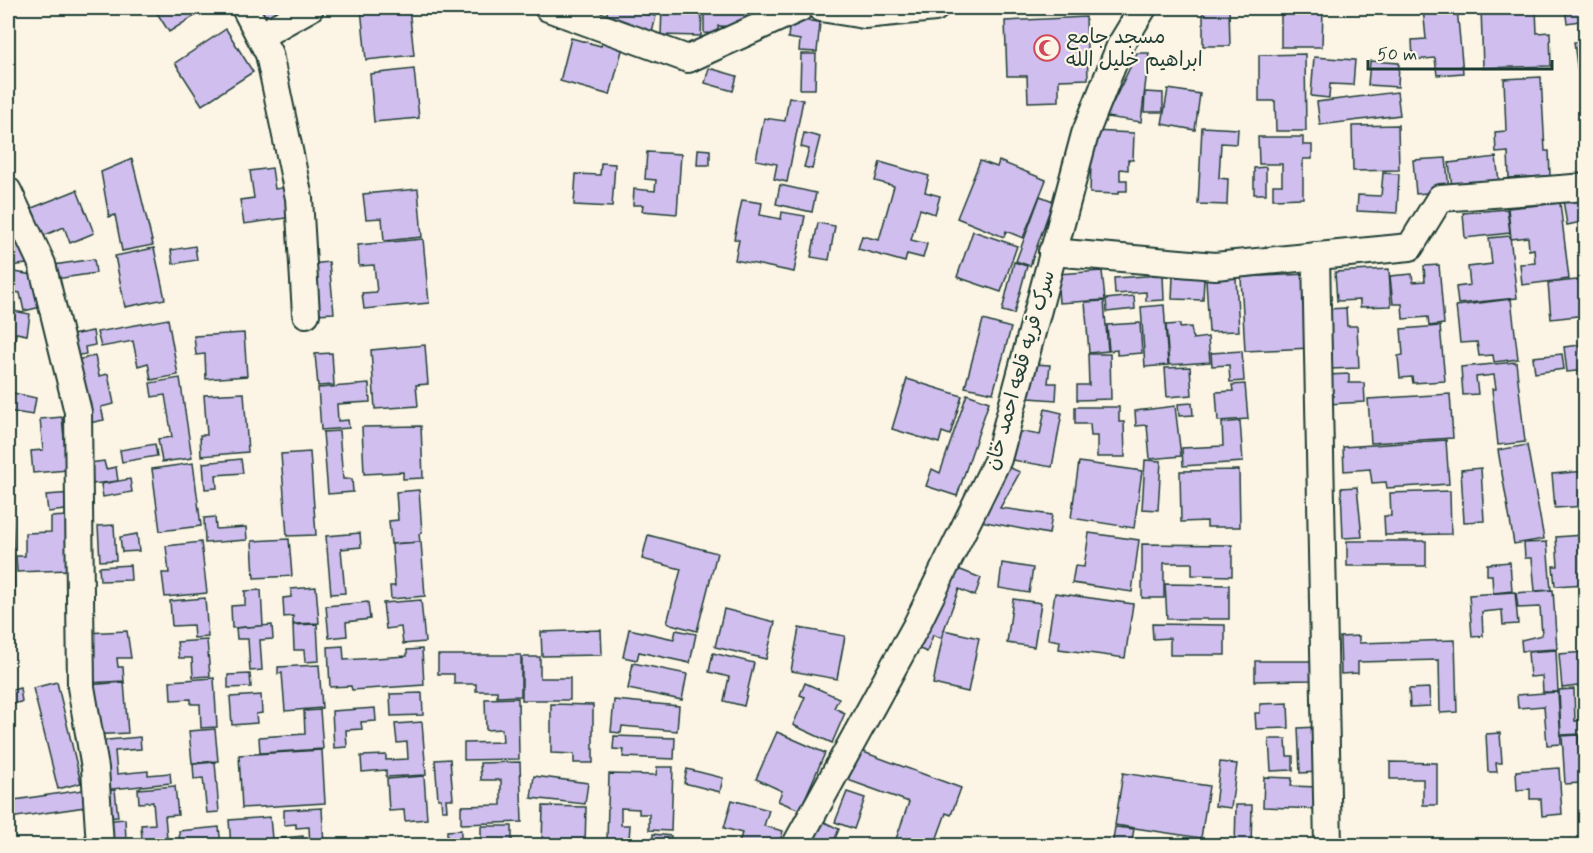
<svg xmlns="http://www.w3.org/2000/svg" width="1593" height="853" font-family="Mynerve,'Playpen Sans Arabic',sans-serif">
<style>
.building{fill:#d0beef;stroke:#1f3d34;stroke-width:1.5}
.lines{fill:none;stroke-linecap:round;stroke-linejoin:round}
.minor-casing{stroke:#1f3d34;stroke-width:30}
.minor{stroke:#fcf5e5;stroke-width:26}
.labels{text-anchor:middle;stroke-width:4.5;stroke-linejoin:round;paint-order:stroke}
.poi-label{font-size:20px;fill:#1f3d34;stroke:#fcf5e5;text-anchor:start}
.street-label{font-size:20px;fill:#1f3d34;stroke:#fcf5e5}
</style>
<rect width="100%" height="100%" fill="#fcf5e5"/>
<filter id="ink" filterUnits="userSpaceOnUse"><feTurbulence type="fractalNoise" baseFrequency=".0167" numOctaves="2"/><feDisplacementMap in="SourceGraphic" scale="12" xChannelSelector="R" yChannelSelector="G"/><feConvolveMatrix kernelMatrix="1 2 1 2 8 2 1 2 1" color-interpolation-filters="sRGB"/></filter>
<g filter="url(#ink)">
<g class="building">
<path d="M154,8H207L169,32Z"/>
<path d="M256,8H295L296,10L260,20Z"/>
<path d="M361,8H409L414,55L366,60Z"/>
<path d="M608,8H644L643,14L656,16L652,33L605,24Z"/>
<path d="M662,8H702L701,36L661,35Z"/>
<path d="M732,8H746L745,27L718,26V34L704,33V9L732,10Z"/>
<path d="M1203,8H1229L1230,46H1203Z"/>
<path d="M1281,8H1323L1322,47H1281Z"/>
<path d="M1423,8H1457L1463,73L1437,75L1435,58L1413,60L1412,40L1426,39Z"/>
<path d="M1481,8H1549L1536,9L1537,33L1550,32L1551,66L1483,68Z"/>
<path d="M1565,8H1586V20L1567,23Z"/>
<path d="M1086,17L1088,79L1059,80V101L1028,102L1027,76H1007L1005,21Z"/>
<path d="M790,19L820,22L817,52L799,51L800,40L788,38Z"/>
<path d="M226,29L253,72L202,105L175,63Z"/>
<path d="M571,38L601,46L604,38L624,43L610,95L560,81Z"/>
<path d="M1574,42H1586V81L1579,82Z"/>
<path d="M1137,53H1149L1141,122L1106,117Z"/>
<path d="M801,54H816L815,89H800Z"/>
<path d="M1305,54L1306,131H1276L1275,101H1259V55Z"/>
<path d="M1314,57L1355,60L1353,85L1330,84L1329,98L1311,96Z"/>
<path d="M1370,61L1399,63L1398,87L1368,85Z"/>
<path d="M709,68L737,76L733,91L705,83Z"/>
<path d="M414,69L419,118L374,122L370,74Z"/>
<path d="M1541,77L1545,151H1549L1550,176L1509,178L1508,152L1496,153L1495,132L1506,131L1504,79Z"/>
<path d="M1168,89L1200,94L1195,130L1162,124Z"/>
<path d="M1145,92L1163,93V112H1144Z"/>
<path d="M1397,92L1400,115L1320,125L1317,102Z"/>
<path d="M789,97L803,100L787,182L774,179L777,164L756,160L764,118L785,121Z"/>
<path d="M1398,125L1399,170L1353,171L1352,126Z"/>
<path d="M1202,127L1238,129L1237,144L1221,143L1219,178L1228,179L1227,205L1198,204Z"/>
<path d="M1092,131L1134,133L1133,160H1128V170L1120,169V180H1127V191H1119V194L1090,193Z"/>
<path d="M804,133L820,137L812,169L804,167L809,149L801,147Z"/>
<path d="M1258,137H1303V145H1312V159H1303V198L1273,199V185H1282V164H1259Z"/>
<path d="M698,149L710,150V165H697Z"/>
<path d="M647,152L681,154L677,214L642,211L643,205H633L634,189L655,191L656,180L645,179Z"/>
<path d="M1496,157L1499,181L1452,187L1449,163Z"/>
<path d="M1446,158L1449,191L1416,194L1413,160Z"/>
<path d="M132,159L153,245L122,251L115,215L109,217L101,172Z"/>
<path d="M980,161L997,167L999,161L1046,180L1023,238L1006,231L1004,237L957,218Z"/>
<path d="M880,162L929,176L925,192L940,196L935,214L920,209L911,240L927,244L923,258L907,254L905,262L858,249L862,236L879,240L894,186L875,181Z"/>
<path d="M601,163L615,164L612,207L574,205L576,174L600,175Z"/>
<path d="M1266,167V194H1254V168Z"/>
<path d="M272,168L275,189L289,187L293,217L244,224L240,200L254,198L250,171Z"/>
<path d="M1383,173L1399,174L1397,213L1357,211L1358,195L1381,196Z"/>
<path d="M780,185L816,193L812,212L776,204Z"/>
<path d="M418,189L422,237L384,241L382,218L366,219L363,194Z"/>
<path d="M77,190L94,233L70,243L64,227L43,236L32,208Z"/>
<path d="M1040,196L1053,201L1030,266L1016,261Z"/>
<path d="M1586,196V221L1567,225L1563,200Z"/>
<path d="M742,200L762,203L760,215L781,219L782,212L805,216L794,272L735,260L739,240L734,239Z"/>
<path d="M1560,203L1569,279L1522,285L1520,264L1535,263L1534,249L1529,250L1528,237L1511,239L1508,208Z"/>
<path d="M1507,209L1510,233L1465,238L1463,213Z"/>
<path d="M818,223L835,226L829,260L811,257Z"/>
<path d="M973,231L1017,246L1001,292L957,277Z"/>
<path d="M1510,236L1517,298L1458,304L1456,287L1470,285L1468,267L1492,264L1489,238Z"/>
<path d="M423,239L429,303L364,309L362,293L377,292L374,265L359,266L358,245Z"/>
<path d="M24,243L27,264L8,266V244Z"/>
<path d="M195,246L197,260L173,264L171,250Z"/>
<path d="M154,248L165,299L125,307L115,256Z"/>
<path d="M94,259L96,273L56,279L54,265Z"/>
<path d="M329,262L334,313L316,314L311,264Z"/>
<path d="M1014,262L1027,266L1014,314L1002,311Z"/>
<path d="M1439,265L1444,324L1429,326L1428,317L1403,319L1402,304H1393L1390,276L1412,274L1413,282L1425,281L1424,266Z"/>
<path d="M1389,269L1391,306L1360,307V300L1337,301L1335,272Z"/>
<path d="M8,271L33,275L41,307L24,311L20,293L8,291Z"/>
<path d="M1102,271L1105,300L1059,303L1057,274Z"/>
<path d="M1308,274L1311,348L1245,351L1241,277Z"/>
<path d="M1163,275L1164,300L1146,301V292L1115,294L1114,278Z"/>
<path d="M1173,277L1204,278L1203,300L1172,299Z"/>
<path d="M1236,278L1239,331L1209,332L1206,279Z"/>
<path d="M1586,279V315L1551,319L1548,283Z"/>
<path d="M1134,296L1135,309L1107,312L1106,299Z"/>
<path d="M1511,299L1518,359L1494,362L1493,355L1479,356L1477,342L1460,343L1456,306Z"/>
<path d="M1104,301L1108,351L1089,353L1085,302Z"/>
<path d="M1164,305L1168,365L1145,367L1141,307Z"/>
<path d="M1346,308L1347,326H1357L1359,368L1330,369L1327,309Z"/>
<path d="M8,310L30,314L27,335L16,333L14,348L8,347Z"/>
<path d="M168,319L178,375L151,380L148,363L138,366L133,341L101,347L97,332Z"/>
<path d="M983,320L1011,328L993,393L965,387Z"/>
<path d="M1140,323L1142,353L1117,355V350L1109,351L1107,325Z"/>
<path d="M1180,324V328L1191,327L1193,339L1208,337L1210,362L1169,365L1166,325Z"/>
<path d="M1440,326L1445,381L1413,383L1412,377L1400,378L1398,356L1403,355L1401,329Z"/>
<path d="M93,331L95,345L85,347L86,354L69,357L66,336Z"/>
<path d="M244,333L247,376L206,379L205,354L196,355L194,336Z"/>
<path d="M425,345L428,384L416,385L418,406L375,409L371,350Z"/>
<path d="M1580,345L1581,353L1586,352V370L1567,372L1564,347Z"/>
<path d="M1242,351L1244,381L1230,382L1229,365L1212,366L1211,353Z"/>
<path d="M332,353L334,385L318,386L315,354Z"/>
<path d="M1088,354H1110L1111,399L1077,400V385H1089Z"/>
<path d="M1562,354L1564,369L1535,373L1533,357Z"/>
<path d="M95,356L99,376L108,374L114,404L101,407L104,420L84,424L71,361Z"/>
<path d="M8,360L14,361L9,392L36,398L33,415L8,411Z"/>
<path d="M1516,362L1525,442L1498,445L1492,389H1496L1494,375L1476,377L1478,394L1463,395L1461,367Z"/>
<path d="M1032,364L1050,365L1048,383H1057L1056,400L1029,398Z"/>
<path d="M1190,367L1192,395L1167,397L1165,368Z"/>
<path d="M1349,374V383H1364L1365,402L1327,404L1326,375Z"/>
<path d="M180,378L192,458L162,462L158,439L172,437L165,395L152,397L150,383Z"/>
<path d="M907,379L962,396L950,435L942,432L939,443L892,429Z"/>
<path d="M369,384L370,402L337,404L338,421L348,420L349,428L321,430L318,388Z"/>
<path d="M1245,384L1248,419L1218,421L1216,392L1233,391L1232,385Z"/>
<path d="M244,393L248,452L201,456L200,435H207L204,395Z"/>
<path d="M967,394L989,402L957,496L926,486L932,469L940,473Z"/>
<path d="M1450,394L1453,438L1371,443L1368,399Z"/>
<path d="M1192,403L1193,415L1179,416L1178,404Z"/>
<path d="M1175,406L1181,456L1150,459L1147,425L1136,426L1135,411Z"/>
<path d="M1075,407H1119V422H1124L1125,457H1097V436H1091L1090,424H1075Z"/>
<path d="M1045,409L1062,413L1052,467L1012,460L1017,431L1040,435Z"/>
<path d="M62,417L67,470L33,473L31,451L43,450L40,419Z"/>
<path d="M1240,421L1243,462L1183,466L1182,448L1223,446L1222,423Z"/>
<path d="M421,426L423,478L403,479V472L364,474L362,427Z"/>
<path d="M339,431L343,479H352L353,492L328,494L323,432Z"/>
<path d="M1446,440L1449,484L1387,488L1386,482L1372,483L1370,469L1344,471L1343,447Z"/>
<path d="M155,444L157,456L122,462L120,450Z"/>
<path d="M1527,445L1544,539L1514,544L1498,450Z"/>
<path d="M310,452L316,535L287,536L281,454Z"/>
<path d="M241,459L243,473L216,475L217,488L205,489L203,463Z"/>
<path d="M1145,460L1161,461L1158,510L1142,509Z"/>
<path d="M104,461L106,469L116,467L118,481L93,484L90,463Z"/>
<path d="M1079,462L1142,471L1134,528L1071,518Z"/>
<path d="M193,463L201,526L160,531L152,469Z"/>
<path d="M1001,464L1020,472L1000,508L1052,515L1049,534L975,520Z"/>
<path d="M1481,468L1484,521L1464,522L1461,470Z"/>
<path d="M1239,470L1240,527H1207V521L1181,522L1180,471Z"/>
<path d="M1586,471V506L1555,508L1552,474Z"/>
<path d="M130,479L132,492L103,497L101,484Z"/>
<path d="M1357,487L1362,537L1343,538L1341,488Z"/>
<path d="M419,490L422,533L419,534L420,542L391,544L389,521L398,520L396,492Z"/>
<path d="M1450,491L1451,534L1385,535L1384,516H1391L1390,493Z"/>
<path d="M73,493L74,509L48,512L46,495Z"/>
<path d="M66,516L68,570L17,572L16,556H25V533L51,532V517Z"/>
<path d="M12,517L14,571H8V518Z"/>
<path d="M215,517L216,529L246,527L247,540L205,543L204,518Z"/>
<path d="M114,525L116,560L100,561L98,526Z"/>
<path d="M1581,526H1586V584L1555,586L1553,566H1558L1556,537L1582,535Z"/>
<path d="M360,533L361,547L341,549L345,593L331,594L326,536Z"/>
<path d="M1089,533L1139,540L1132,592L1072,583L1075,566L1084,567Z"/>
<path d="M137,534L139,551L122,552L120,537Z"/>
<path d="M648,535L717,553L697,631L667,623L681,569L642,559Z"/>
<path d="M289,539L292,576L254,578L252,541Z"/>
<rect x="1347" y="541" width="79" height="25"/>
<path d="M201,542L207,593L165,597L162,573H169L166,546Z"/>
<path d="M421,542L425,596L391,599L390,586H395L392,544Z"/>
<path d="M1547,542L1551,590L1535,591L1532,558H1525L1524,543Z"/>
<path d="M1142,544L1232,545V576L1192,575V563H1164V598H1142Z"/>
<path d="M1510,562L1512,591L1493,593L1492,575H1487V564Z"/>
<path d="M1002,563L1033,568L1029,593L999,588Z"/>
<path d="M130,565L131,580L100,581L99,567Z"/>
<path d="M948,565L981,578L975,596L959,589L941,638L933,635L927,652L917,648Z"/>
<path d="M8,573H14L15,611L8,612Z"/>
<path d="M1165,584L1229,585V619H1167Z"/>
<path d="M316,587L319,623L293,624V616L284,617L283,598L291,597V589Z"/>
<path d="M261,590L263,626L232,628L231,606L245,605V591Z"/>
<path d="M1553,590L1557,649L1522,651L1521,640L1542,635L1540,607L1518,608L1516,593Z"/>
<path d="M1515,592L1518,624L1503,625L1502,610L1482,612L1483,636L1472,637L1469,595Z"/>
<path d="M1055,593L1133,604L1125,658L1059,649L1060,641L1048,639Z"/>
<path d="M205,598L208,637L194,638L193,625L172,626L170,601Z"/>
<path d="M1013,599L1041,603L1034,647L1007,643Z"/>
<path d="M421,600L425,642L403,644L401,627L386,629L383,603Z"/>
<path d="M368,602L370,619L346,622L347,636L329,638L326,606Z"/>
<path d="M724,609L775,622L766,659L715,647Z"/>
<path d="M317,624L319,661L305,662L304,650H294L293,625Z"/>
<path d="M1152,624L1225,625V655H1170V638L1153,639Z"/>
<path d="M272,625L273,639L260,640L262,670L250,671L248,639H237L236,628Z"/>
<path d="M799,628L845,636L837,679L791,671Z"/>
<path d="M629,629L674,639L676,630L696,634L690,663L639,652L637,660L623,657Z"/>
<path d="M601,630L602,655L542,656L541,632Z"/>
<path d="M944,630L979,638L968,692L933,684Z"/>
<path d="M127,631L131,658H117L118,667H123L124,681L87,683L84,633Z"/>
<path d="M1359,636V643L1455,640L1457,712L1440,713L1439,660L1358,662V673L1341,674L1340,637Z"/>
<path d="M207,640L210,676L193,677L192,658H179L177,642Z"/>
<path d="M343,646L344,660L407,656V650L422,649L424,685L352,690L351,686L330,687L328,647Z"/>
<path d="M1556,650L1558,692H1543L1542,676L1530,677L1528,652Z"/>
<path d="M1586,652V685L1562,688L1559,654Z"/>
<path d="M713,653L754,663L744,706L724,701L729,677L709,672Z"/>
<path d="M438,655H521V696L497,697V691H476V684H454V674H438Z"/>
<path d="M522,657H540V678H570V700H522Z"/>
<path d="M1255,661H1315V680L1255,681Z"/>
<path d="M633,663L687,674L682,700L628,689Z"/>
<path d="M319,665L322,708L285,711L282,673L278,674V667Z"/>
<path d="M250,674L251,687L228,688V675Z"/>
<path d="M214,678L217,727L201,728L200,704H191V699L171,700L170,681Z"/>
<path d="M57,682L81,783L58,789L33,688Z"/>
<path d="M124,682L128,733L91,735L87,685Z"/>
<path d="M805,683L839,698L834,708L845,713L832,743L793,725L805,697L800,695Z"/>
<path d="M20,688L22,702L8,704V691Z"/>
<path d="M1429,688L1430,706L1410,707L1409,689Z"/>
<path d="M1574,689L1575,721L1581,720L1582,734L1561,735L1559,690Z"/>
<path d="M1558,692L1561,744L1547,745L1544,706L1518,708L1517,695Z"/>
<path d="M422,693L423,715L391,716L390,694Z"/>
<path d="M261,695L262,713L256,714L257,723L232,725L230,697Z"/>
<path d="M518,698L519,759L464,760V743L503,742L502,729L486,730L485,699Z"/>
<path d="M614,700L679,706L677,731L622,726L621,733L611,732Z"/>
<path d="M1288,703L1289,728L1256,729L1255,713H1260V704Z"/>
<path d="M551,704L593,705V763H574V754L551,753Z"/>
<path d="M375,708L376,721L361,722L362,729L346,730L347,747L334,748L332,711Z"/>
<path d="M320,710L323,749L260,753L259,737L305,734L304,711Z"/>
<path d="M422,722L426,775L386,777V770L362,772L361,756L386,755V760L408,759L407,742L397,743L395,724Z"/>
<path d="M1316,727L1319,772L1300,773L1298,728Z"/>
<path d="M215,729L218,761L192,763L189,731Z"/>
<path d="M777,732L825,753L800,810L778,801L782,791L756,779Z"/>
<path d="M1500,733L1502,763H1496L1497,772H1488L1486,734Z"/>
<path d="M1578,735L1581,783L1565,784L1562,736Z"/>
<path d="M614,736L675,738L674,759L623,757L624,750L613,749Z"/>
<path d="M140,737L141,749L115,751L117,774L148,771V775L170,773L171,783L102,790L97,741Z"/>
<path d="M1269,739H1286L1287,756H1293V770L1271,771Z"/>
<path d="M322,750L325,803L242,808L239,755Z"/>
<path d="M858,750L961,788L951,815L946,813L934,846H915L896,839L909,802L848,780Z"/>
<path d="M450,759L453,799H446L447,810H442L441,799H438L435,760Z"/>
<path d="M215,762L219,812L207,813L203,778L194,779L193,764Z"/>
<path d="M520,762L522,822L461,824V806L501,805V780H481L480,763Z"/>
<path d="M1220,762L1237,764L1231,808L1215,806Z"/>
<path d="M1390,762L1437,763V805H1423V779H1390Z"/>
<path d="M657,767H673L671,831L649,830V814H639V809L621,808V825H630L629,840L607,839L609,774L656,775Z"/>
<path d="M1559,768L1562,814L1542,816L1541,799H1530V789L1517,790L1516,771Z"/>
<path d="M687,769L723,778L720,792L684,783Z"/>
<path d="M1123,773L1209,786L1201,838L1115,825Z"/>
<path d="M424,776L427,819L405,821L404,810L389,811L387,779Z"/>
<path d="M534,776L588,783L585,804L531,798Z"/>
<path d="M1264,777L1292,778L1291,786L1318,787V809L1263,807Z"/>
<path d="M175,786L178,815L165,816L167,838L142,840L141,825L155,824L153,802L139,803L138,789Z"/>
<path d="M82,790L85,807L10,818L8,801Z"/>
<path d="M115,790L118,817L101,818L103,791Z"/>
<path d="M847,792L865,798L854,829L835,822Z"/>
<path d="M732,800L769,810L764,826L783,831L779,845L765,841L763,846H738L742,833L724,828Z"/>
<path d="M1236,805H1252L1251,846H1235Z"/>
<path d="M543,806L586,807L585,846H542Z"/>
<path d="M322,808L324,846H310L309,827L296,828V824L284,825V810Z"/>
<path d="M270,817L272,839L303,836V846H231L229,820Z"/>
<path d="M125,819L126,840L102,842L101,821Z"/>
<path d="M818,819L839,829L832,846H805Z"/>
<rect x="481" y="826" width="31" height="20"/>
<path d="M219,827L221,846H180L179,831Z"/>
<path d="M1115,827L1134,829L1131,846H1112Z"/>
<path d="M461,830V846H447V831Z"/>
<path d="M653,834L671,836L670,846H641V840L653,841Z"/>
<path d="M158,839L159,846H135V841Z"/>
<rect x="599" y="841" width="39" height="5"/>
</g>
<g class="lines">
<g class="minor-casing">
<g id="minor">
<path d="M245,8L269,54L299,198L306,314"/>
<path d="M548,8L688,59L800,8"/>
<path d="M821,8L864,15L935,8"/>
<path d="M260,36L310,8"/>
<path d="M8,191L42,264L78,412L81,687L95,768L100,846"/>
<path d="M1052,252L1215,266L1410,247L1440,198L1586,187"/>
<path d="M1316,256L1328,846"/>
<path d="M795,846L916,626L998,459L1085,134L1120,46L1143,8"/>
</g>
</g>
<use href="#minor" class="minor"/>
</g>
</g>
<defs>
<g id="mosque-ring" transform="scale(1.35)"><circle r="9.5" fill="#fcf5e5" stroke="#d1495b" stroke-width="1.5"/><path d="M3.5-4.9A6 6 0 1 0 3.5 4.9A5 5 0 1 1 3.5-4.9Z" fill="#d1495b"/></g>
</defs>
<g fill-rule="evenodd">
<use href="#mosque-ring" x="1047" y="48"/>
</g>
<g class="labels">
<g class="poi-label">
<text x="1066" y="43">مسجد جامع<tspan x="1066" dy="23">ابراهیم خلیل الله</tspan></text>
</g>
<g class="street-label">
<text transform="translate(1019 370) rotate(-74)" y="7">سرک قریه قلعه احمد خان</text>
</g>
</g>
<rect width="1593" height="853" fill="none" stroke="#fcf5e5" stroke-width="30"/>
<rect x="15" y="15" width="1563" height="823" fill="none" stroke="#1f3d34" stroke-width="2" filter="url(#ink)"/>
<path d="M1368 60v9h184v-9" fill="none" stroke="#1f3d34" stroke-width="3"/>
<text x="1377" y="60" font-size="18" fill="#1f3d34" stroke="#fcf5e5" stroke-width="4.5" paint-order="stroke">50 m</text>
</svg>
